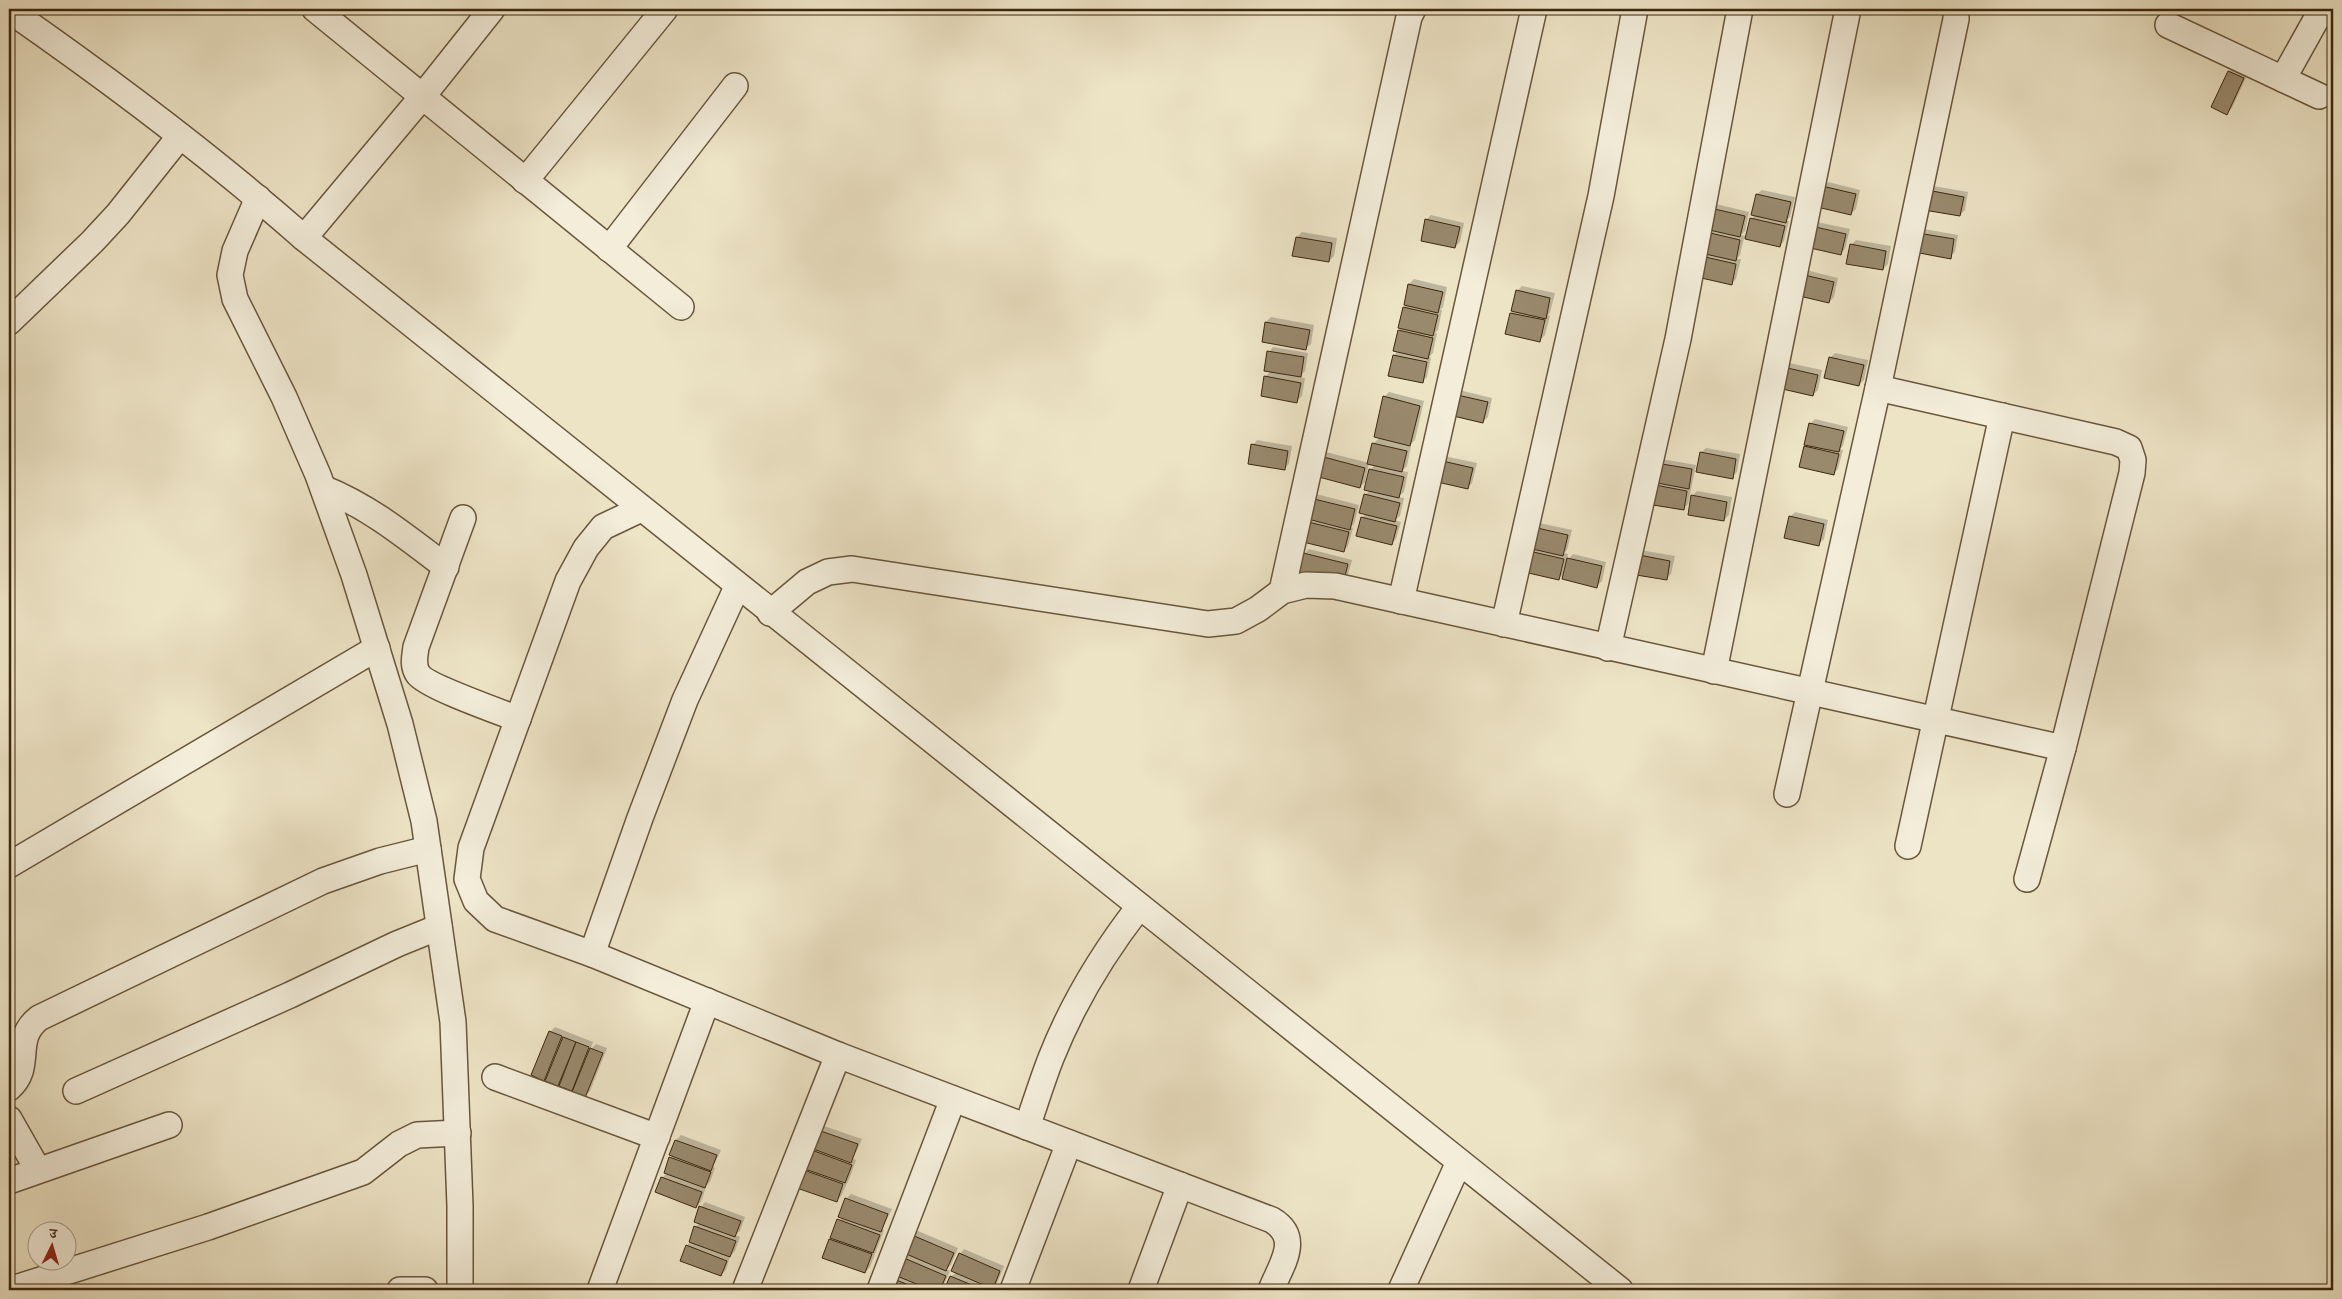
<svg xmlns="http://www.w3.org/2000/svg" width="2342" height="1299" font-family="'IM FELL Great Primer','Noto Serif Devanagari',serif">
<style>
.shadow{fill:#0003}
.building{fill:#99896d;stroke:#3d270d}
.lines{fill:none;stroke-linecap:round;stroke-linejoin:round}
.minor-casing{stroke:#69563b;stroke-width:28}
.minor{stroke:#f3edda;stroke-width:25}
</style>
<rect width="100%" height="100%" fill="#ede4c6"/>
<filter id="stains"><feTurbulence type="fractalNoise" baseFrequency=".004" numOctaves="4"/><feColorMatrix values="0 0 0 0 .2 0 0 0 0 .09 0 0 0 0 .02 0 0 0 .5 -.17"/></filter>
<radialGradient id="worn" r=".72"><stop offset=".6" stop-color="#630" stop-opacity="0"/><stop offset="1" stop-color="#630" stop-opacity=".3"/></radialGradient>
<g class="shadow">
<path d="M2234,66L2248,73L2232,108L2227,113L2212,106L2229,71Z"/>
<path d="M1828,182L1860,190L1856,209L1851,214L1823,187Z"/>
<path d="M1933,186L1968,192L1965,210L1960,215L1925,209Z"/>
<path d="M1762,190L1795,197L1790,217L1786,221H1789L1784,241L1780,246L1744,238L1740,255L1737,259H1741L1736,279L1731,284L1698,276L1711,209L1716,204L1749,212L1745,231L1741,235L1747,236L1751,219L1755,215L1757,194Z"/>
<path d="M1431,215L1464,223L1460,242L1455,247L1426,220Z"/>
<path d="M1817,222L1850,229L1845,249L1840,254L1812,227Z"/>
<path d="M1924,229L1958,235L1955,252L1950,257L1916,251Z"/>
<path d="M1302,232L1337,238L1334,256L1329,261L1294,255L1297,237Z"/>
<path d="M1856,240L1891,246L1888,264L1883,269L1851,245Z"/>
<path d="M1806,270L1838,278L1834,297L1829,302L1796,294Z"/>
<path d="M1414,279L1447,287L1443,307L1440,310H1442L1438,330L1435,333H1437L1433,353L1429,357L1431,358L1427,377L1422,382L1394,355L1398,351L1399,330L1402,327H1400L1404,307L1408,304H1405L1409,284Z"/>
<path d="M1522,286L1555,293L1550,313L1548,315L1550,316L1545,335L1540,340L1507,333L1511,313L1514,310L1517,291Z"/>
<path d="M1271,317L1314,325L1311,344L1306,348L1263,341L1266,322Z"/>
<path d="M1273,347L1308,353L1305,371L1299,377L1305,378L1302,396L1297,401L1265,377L1271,371L1269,352Z"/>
<path d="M1835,353L1868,360L1864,380L1859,385L1830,358Z"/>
<path d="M1789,363L1822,370L1818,390L1813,395L1785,368Z"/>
<path d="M1459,390L1492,398L1488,417L1483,422L1450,415Z"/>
<path d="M1389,392L1424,401L1415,440L1409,446H1411L1407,466L1402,471L1408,472L1404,492L1398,497L1404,498L1400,516L1395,520L1401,522L1396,539L1391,544L1362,518L1366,514L1365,495L1370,490V470L1375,465L1369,463L1365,482L1360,487L1321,457L1326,452L1369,463L1373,444L1380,437L1384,397Z"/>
<path d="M1815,419L1848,427L1843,446L1840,449L1843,450L1838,469L1833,474L1805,447L1808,444L1810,424Z"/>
<path d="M1257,440L1292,446L1289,464L1284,469L1253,445Z"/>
<path d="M1706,448L1740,454L1737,472L1732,477L1701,453Z"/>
<path d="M1444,456L1477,463L1472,483L1467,488L1435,480Z"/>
<path d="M1662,459L1696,465L1688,504L1683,509L1649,503Z"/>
<path d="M1697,491L1732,497L1729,515L1724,520L1692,496Z"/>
<path d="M1316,494L1359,505L1354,524L1351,527L1353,528L1348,546L1344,551L1300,540Z"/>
<path d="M1795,512L1828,520L1824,539L1819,544L1790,517Z"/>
<path d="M1539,523L1572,530L1567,550L1564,553L1568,554L1567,561L1573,554L1606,562L1602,581L1597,586L1565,572L1559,579L1526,571Z"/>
<path d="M1309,549L1352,560L1347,578L1304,554Z"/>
<path d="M1640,550L1675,556L1671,574L1666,579L1632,573Z"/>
<path d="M555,1027L593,1042L590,1050L596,1044L607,1048L590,1091L585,1096L577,1084L571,1090L533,1075L550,1032Z"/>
<path d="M821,1125L862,1139L853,1159L856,1160L850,1177L841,1196L836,1201L796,1186Z"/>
<path d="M681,1135L721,1150L713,1167L715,1168L710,1182L705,1187H706L701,1202L696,1207L662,1178L667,1173L676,1140Z"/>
<path d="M851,1194L892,1209L882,1229L884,1230L870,1267L865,1272L830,1240L842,1217L846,1199Z"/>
<path d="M705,1202L745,1217L740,1231L735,1235L740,1237L735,1251L730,1256L726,1270L721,1275L687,1246L691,1241L695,1227L700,1223L701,1207Z"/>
<path d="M918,1231L958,1248L951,1265L946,1269L950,1271L943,1287L940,1290H890L905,1258L910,1254L913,1235Z"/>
<path d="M964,1249L1004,1266L997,1283L993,1287L995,1290H945L951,1277L956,1272L960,1254Z"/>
</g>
<g class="building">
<path d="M2228,71L2244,78L2227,115L2211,107Z"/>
<path d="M1822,186L1856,194L1851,215L1817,207Z"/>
<path d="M1927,190L1964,197L1960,216L1924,210Z"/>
<path d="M1756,194L1791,202L1786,223L1751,215Z"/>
<path d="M1710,208L1745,216L1740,237L1705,229Z"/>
<path d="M1750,218L1785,226L1780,247L1745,239Z"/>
<path d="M1425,219L1460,227L1455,248L1421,241Z"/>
<path d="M1811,226L1846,234L1841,255L1806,247Z"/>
<path d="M1706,232L1740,240L1736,261L1701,253Z"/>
<path d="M1918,233L1954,239L1951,259L1914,252Z"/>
<path d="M1296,237L1332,243L1329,262L1292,256Z"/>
<path d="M1850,244L1886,251L1883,270L1846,264Z"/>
<path d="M1701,256L1736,264L1732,285L1697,277Z"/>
<path d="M1800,274L1834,282L1829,303L1795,295Z"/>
<path d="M1408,284L1443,292L1438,313L1404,305Z"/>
<path d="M1516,290L1550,298L1546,319L1511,311Z"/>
<path d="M1403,307L1438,315L1433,336L1398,328Z"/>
<path d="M1510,313L1545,320L1540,342L1505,334Z"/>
<path d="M1265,322L1310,330L1306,350L1262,342Z"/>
<path d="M1398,330L1433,338L1428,359L1393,351Z"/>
<path d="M1267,351L1304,357L1301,377L1264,371Z"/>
<path d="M1393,355L1427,362L1423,383L1388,376Z"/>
<path d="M1829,357L1864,365L1859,386L1824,378Z"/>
<path d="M1783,367L1818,375L1813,396L1778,388Z"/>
<path d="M1264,376L1301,383L1297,403L1261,396Z"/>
<path d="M1453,394L1488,402L1483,423L1449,415Z"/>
<path d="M1383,396L1420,406L1410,446L1374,437Z"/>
<path d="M1809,423L1844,431L1839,452L1804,445Z"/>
<path d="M1372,443L1407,451L1402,472L1367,464Z"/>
<path d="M1251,444L1288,451L1285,470L1248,464Z"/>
<path d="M1804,446L1839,454L1834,475L1799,467Z"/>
<path d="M1700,452L1736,459L1733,479L1696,472Z"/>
<path d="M1320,456L1365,468L1360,488L1315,476Z"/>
<path d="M1438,460L1473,468L1468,489L1433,481Z"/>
<path d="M1656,463L1692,469L1689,489L1652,482Z"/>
<path d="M1369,469L1404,477L1399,498L1364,490Z"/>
<path d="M1650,484L1687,491L1684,510L1647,504Z"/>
<path d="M1364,494L1400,503L1395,522L1359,513Z"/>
<path d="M1691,495L1727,502L1724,521L1688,515Z"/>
<path d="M1310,498L1355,509L1350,530L1304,518Z"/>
<path d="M1789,516L1824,524L1819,546L1784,538Z"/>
<path d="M1361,517L1397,526L1392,545L1356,536Z"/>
<path d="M1304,521L1349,532L1344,552L1299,541Z"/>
<path d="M1533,527L1568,535L1563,556L1528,548Z"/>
<path d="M1529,551L1564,559L1559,580L1524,572Z"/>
<path d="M1303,553L1348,564L1343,584L1298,573Z"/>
<path d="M1634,554L1670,561L1667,580L1630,574Z"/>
<path d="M1567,558L1602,566L1597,588L1562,579Z"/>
<path d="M549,1031L562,1036L544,1081L531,1075Z"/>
<path d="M563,1037L576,1042L558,1086L545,1081Z"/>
<path d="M576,1042L589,1047L572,1091L559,1086Z"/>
<path d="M590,1048L603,1053L585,1098L572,1092Z"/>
<path d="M815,1129L858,1144L851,1163L808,1147Z"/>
<path d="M675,1140L717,1155L711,1171L669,1155Z"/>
<path d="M809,1149L852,1165L845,1183L802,1168Z"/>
<path d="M669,1157L711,1172L705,1188L664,1173Z"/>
<path d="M801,1169L843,1184L837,1202L794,1187Z"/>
<path d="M661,1177L702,1192L696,1208L655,1192Z"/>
<path d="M845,1198L888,1214L881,1232L838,1217Z"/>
<path d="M699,1206L741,1221L735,1237L694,1222Z"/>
<path d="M837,1219L880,1235L873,1253L830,1238Z"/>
<path d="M694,1226L736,1241L730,1257L689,1242Z"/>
<path d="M912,1235L954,1253L946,1271L904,1253Z"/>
<path d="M829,1239L872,1254L865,1273L822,1258Z"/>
<path d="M686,1245L727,1261L721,1276L680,1261Z"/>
<path d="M959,1253L1000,1271L993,1289L951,1271Z"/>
<path d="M904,1258L946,1276L940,1290H931L897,1276Z"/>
<path d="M950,1276L984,1290H944Z"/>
<path d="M894,1279L921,1290H889Z"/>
</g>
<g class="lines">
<g class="minor-casing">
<g id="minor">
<path d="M315,9L681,307"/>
<path d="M9,10C111,81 211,156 304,238L1620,1290"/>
<path d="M2168,25L2319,96"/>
<path d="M2283,79L2322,9"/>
<path d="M525,181L665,9"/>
<path d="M258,198L235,251L230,275L235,299L284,397L318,475L354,575L400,724L424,821L453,1022L460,1206V1290"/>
<path d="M304,238L422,97L492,9"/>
<path d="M609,249L735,86"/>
<path d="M9,322L92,242L118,214L180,136"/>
<path d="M1878,388L2116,442L2129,448L2133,460L2132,473L2063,748L2027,879"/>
<path d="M323,488C370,507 405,536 446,567"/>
<path d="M641,509L603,527L586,548L568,581L471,848L467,879L476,901L495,919L592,954L838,1055L1272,1220C1302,1238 1281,1265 1271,1290"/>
<path d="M463,518L416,647C415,656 412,665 418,674C426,686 500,712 518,719"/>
<path d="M1282,591L1409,17L1413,9"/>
<path d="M1401,601L1534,9"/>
<path d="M770,613L807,582L828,572L852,569L1208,624L1236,621L1258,609L1282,591L1306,585L1335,586L2063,748"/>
<path d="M1504,624L1601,196L1635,9"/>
<path d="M1608,648L1678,339L1740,9"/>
<path d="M1714,671L1848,9"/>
<path d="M1787,794L1878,388L1956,19V9"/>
<path d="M1908,846L2002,416"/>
<path d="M9,865L377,648"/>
<path d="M592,954L640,818L685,700L737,587"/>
<path d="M495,1077L657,1137"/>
<path d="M9,1088C34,1066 11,1040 39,1018L323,881L380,861L428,849"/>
<path d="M76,1091L290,995L397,944L439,927"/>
<path d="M9,1119L38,1170"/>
<path d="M1027,1127C1035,1104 1042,1081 1051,1058C1072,1005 1104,952 1139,907"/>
<path d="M9,1181L169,1125"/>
<path d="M9,1290L208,1227L363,1172L399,1144L417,1135L458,1133"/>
<path d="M400,1290H425"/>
<path d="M600,1290L707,1001"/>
<path d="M745,1290L838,1055"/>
<path d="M880,1290L953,1099"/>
<path d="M1013,1290L1069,1143"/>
<path d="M1141,1290L1180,1185"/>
<path d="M1401,1290L1459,1162"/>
</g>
</g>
<use href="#minor" class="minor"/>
</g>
<rect width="2342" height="1299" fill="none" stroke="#ede4c6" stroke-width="30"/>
<rect x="10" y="10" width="2322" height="1279" fill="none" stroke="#3d270d" stroke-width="2.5"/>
<rect x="15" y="15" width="2312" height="1269" fill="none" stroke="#3d270d"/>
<g transform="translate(52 1246) rotate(5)"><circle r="24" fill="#f3edda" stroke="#aa9e88"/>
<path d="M0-4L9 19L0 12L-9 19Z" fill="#8f2418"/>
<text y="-8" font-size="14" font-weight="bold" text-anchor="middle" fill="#3d270d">उ</text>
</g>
<rect width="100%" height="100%" filter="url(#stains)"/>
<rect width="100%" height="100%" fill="url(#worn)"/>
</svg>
